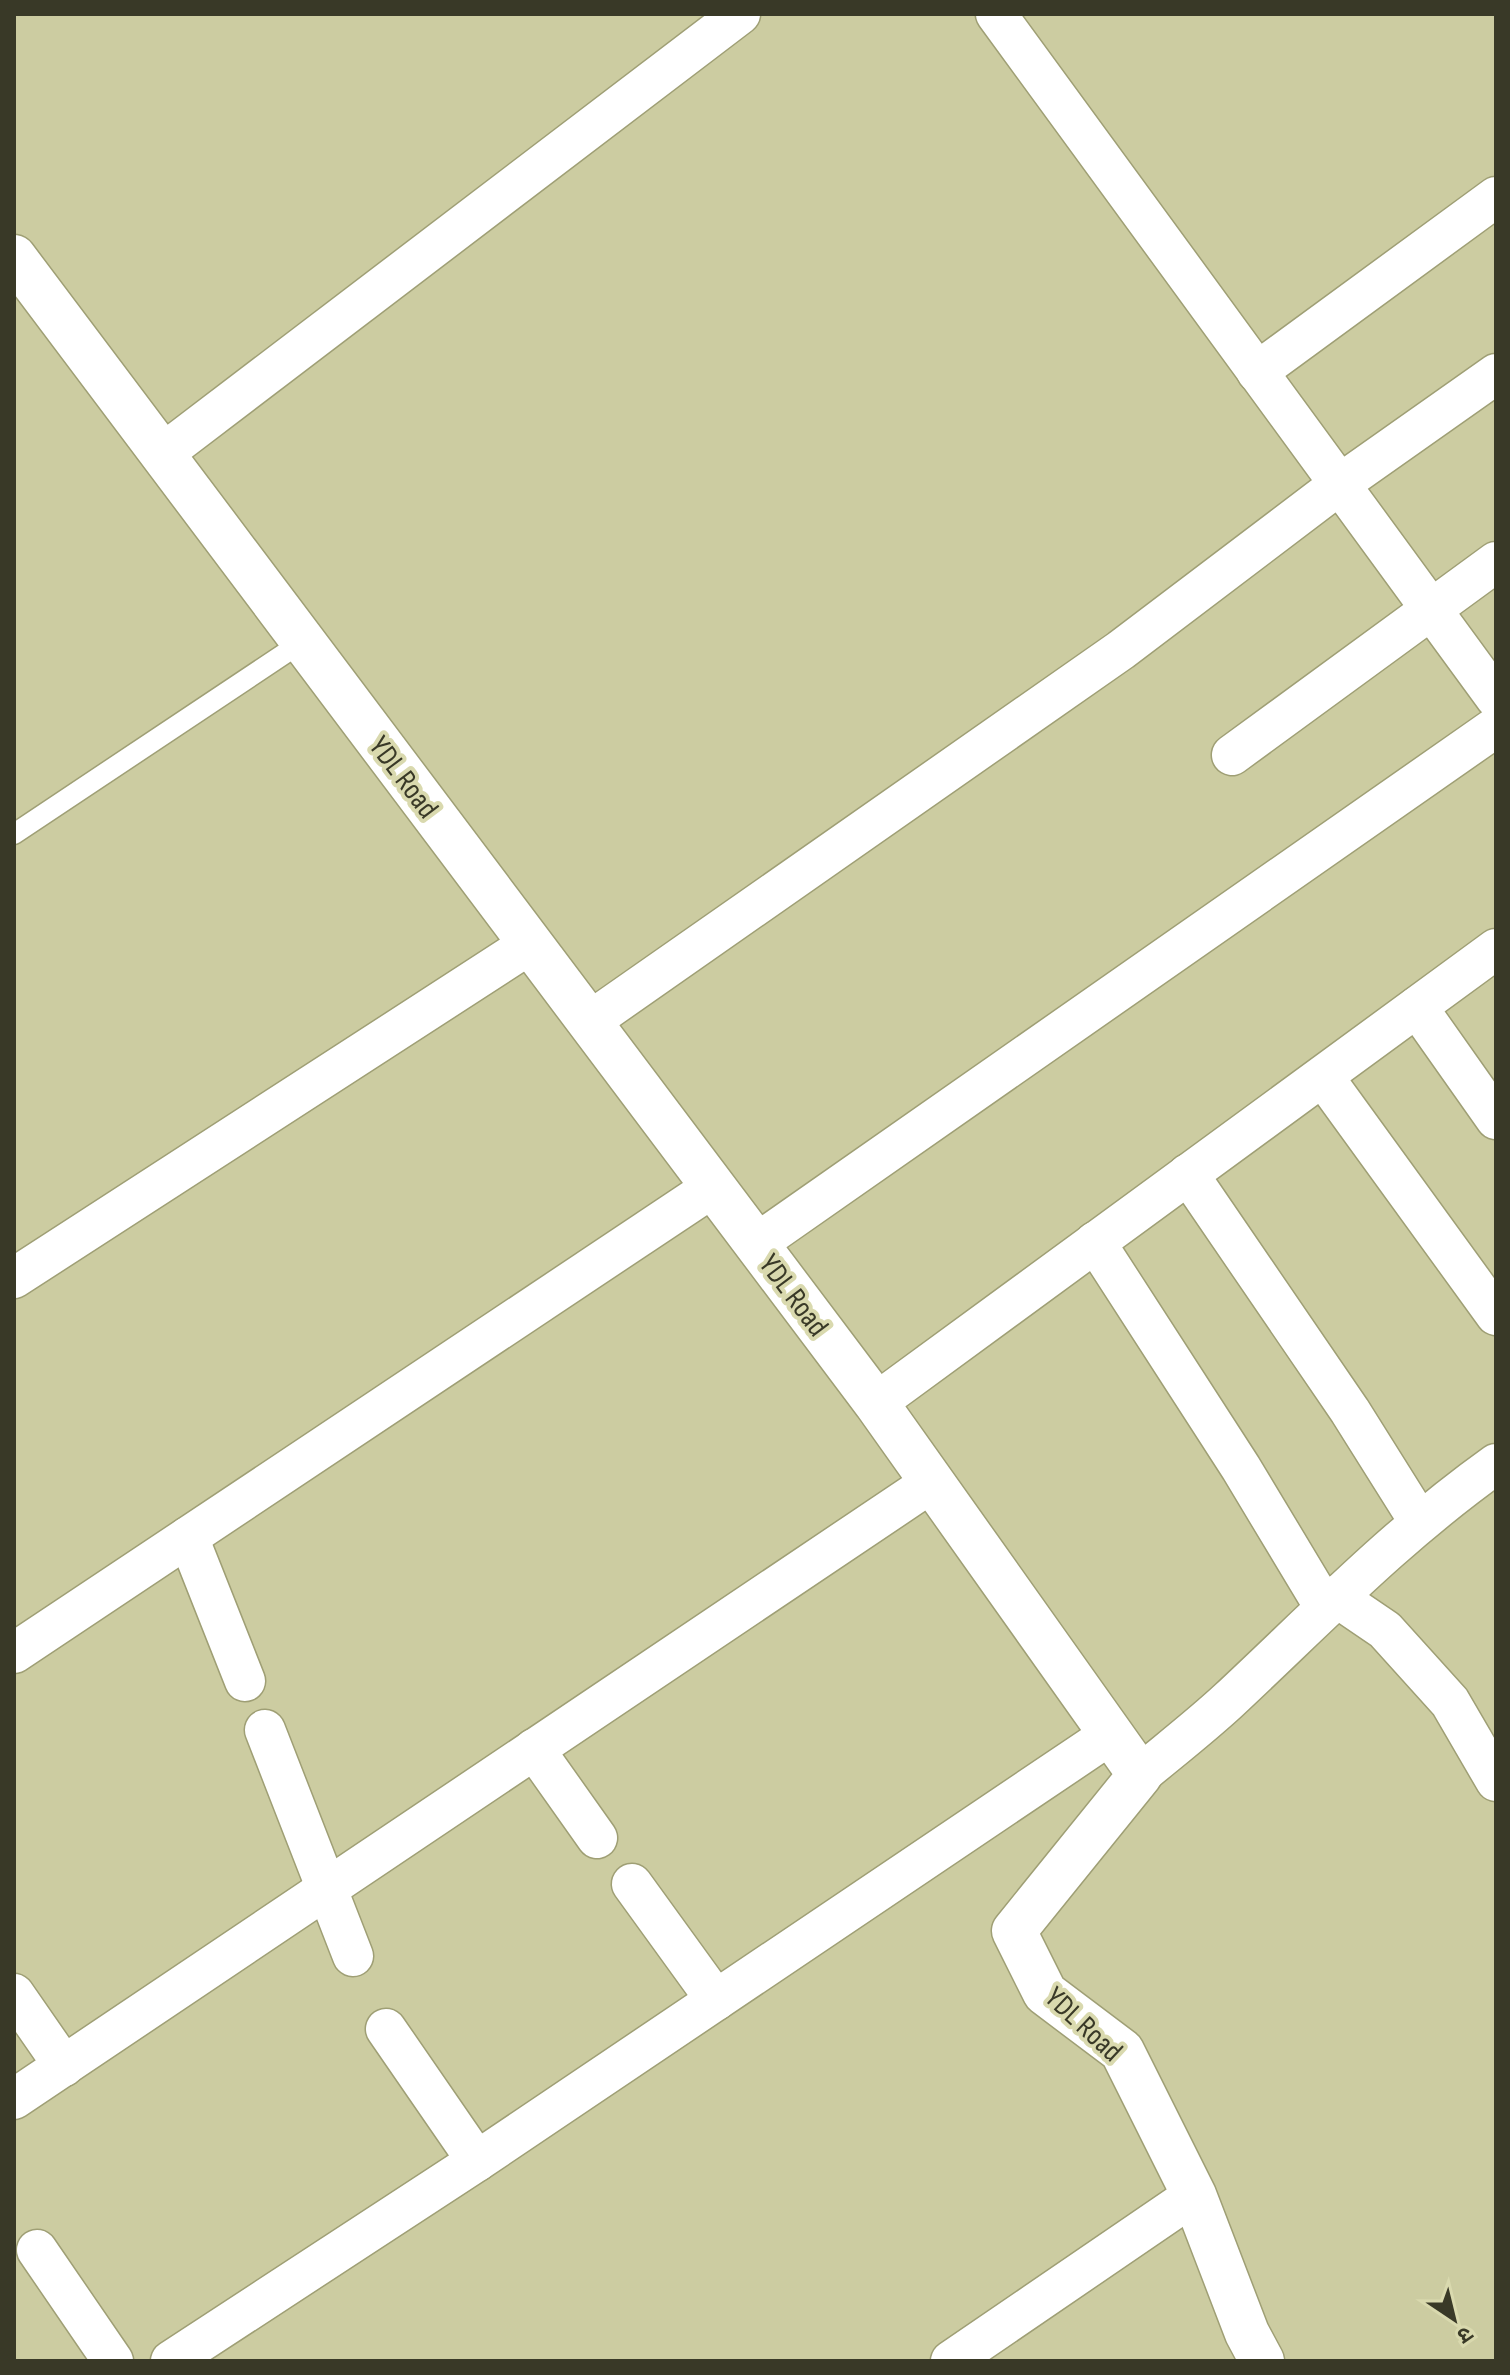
<svg xmlns="http://www.w3.org/2000/svg" width="1510" height="2375" font-family="'Sofia Sans Condensed','Noto Sans Devanagari',sans-serif">
<style>
.lines{fill:none;stroke-linecap:round;stroke-linejoin:round}
.lane-casing{stroke:#9f9f75;stroke-width:23}
.street-casing{stroke:#9f9f75;stroke-width:43}
.secondary-casing{stroke:#9f9f75;stroke-width:47}
.lane{stroke:#fff;stroke-width:20}
.street{stroke:#fff;stroke-width:40}
.secondary{stroke:#fff;stroke-width:44}
.labels{text-anchor:middle;stroke-width:8;stroke-linejoin:round;paint-order:stroke}
.street-label{font-size:30px;fill:#393927;stroke:#d9d9ae}
</style>
<rect width="100%" height="100%" fill="#cccca1"/>
<g class="lines">
<g class="lane-casing">
<path id="lane" d="M14,834L302,642"/>
</g>
<g class="street-casing">
<g id="street">
<path d="M996,14L1496,698"/>
<path d="M1257,372L1496,197"/>
<path d="M161,455L740,14"/>
<path d="M1232,755L1496,562"/>
<path d="M1417,1007L1496,1119"/>
<path d="M589,1022L1121,650L1340,484L1496,374"/>
<path d="M1324,1078L1496,1315"/>
<path d="M1188,1174L1350,1411L1419,1521"/>
<path d="M1095,1242L1241,1468L1324,1606"/>
<path d="M756,1244L1496,727"/>
<path d="M14,1278L530,944"/>
<path d="M876,1403L1496,949"/>
<path d="M188,1537L245,1681"/>
<path d="M1335,1596L1385,1630L1450,1702L1496,1781"/>
<path d="M14,1653L713,1187"/>
<path d="M265,1730L353,1956"/>
<path d="M534,1749L597,1838"/>
<path d="M1140,1775C1170,1750 1201,1726 1229,1700C1319,1616 1395,1536 1496,1464"/>
<path d="M632,1884L716,2000"/>
<path d="M14,1994L64,2066"/>
<path d="M386,2029L477,2161"/>
<path d="M14,2099L932,1482"/>
<path d="M37,2250L113,2361"/>
<path d="M171,2361L477,2161L1111,1734"/>
<path d="M951,2361L1194,2195"/>
</g>
</g>
<g class="secondary-casing">
<path id="secondary" d="M14,257L876,1403L1140,1775L1014,1931L1045,1993L1122,2051L1194,2195L1247,2333L1262,2361"/>
</g>
<use href="#lane" class="lane"/>
<use href="#street" class="street"/>
<use href="#secondary" class="secondary"/>
</g>
<g class="labels">
<g class="street-label">
<text transform="translate(404 777) rotate(53)" y="10">YDL Road</text>
<text transform="translate(794 1295) rotate(53)" y="10">YDL Road</text>
<text transform="translate(1084 2024) rotate(43)" y="10">YDL Road</text>
</g>
</g>
<rect width="1510" height="2375" fill="none" stroke="#393927" stroke-width="32"/>
<g transform="translate(1454 2319) rotate(145)" stroke="#d9d9ae" stroke-width="6" paint-order="stroke">
<path d="M0-6L14 30L0 20L-14 30Z" fill="#393927"/>
<text y="-12" font-size="22" font-weight="bold" text-anchor="middle" fill="#393927">उ</text>
</g>
</svg>
